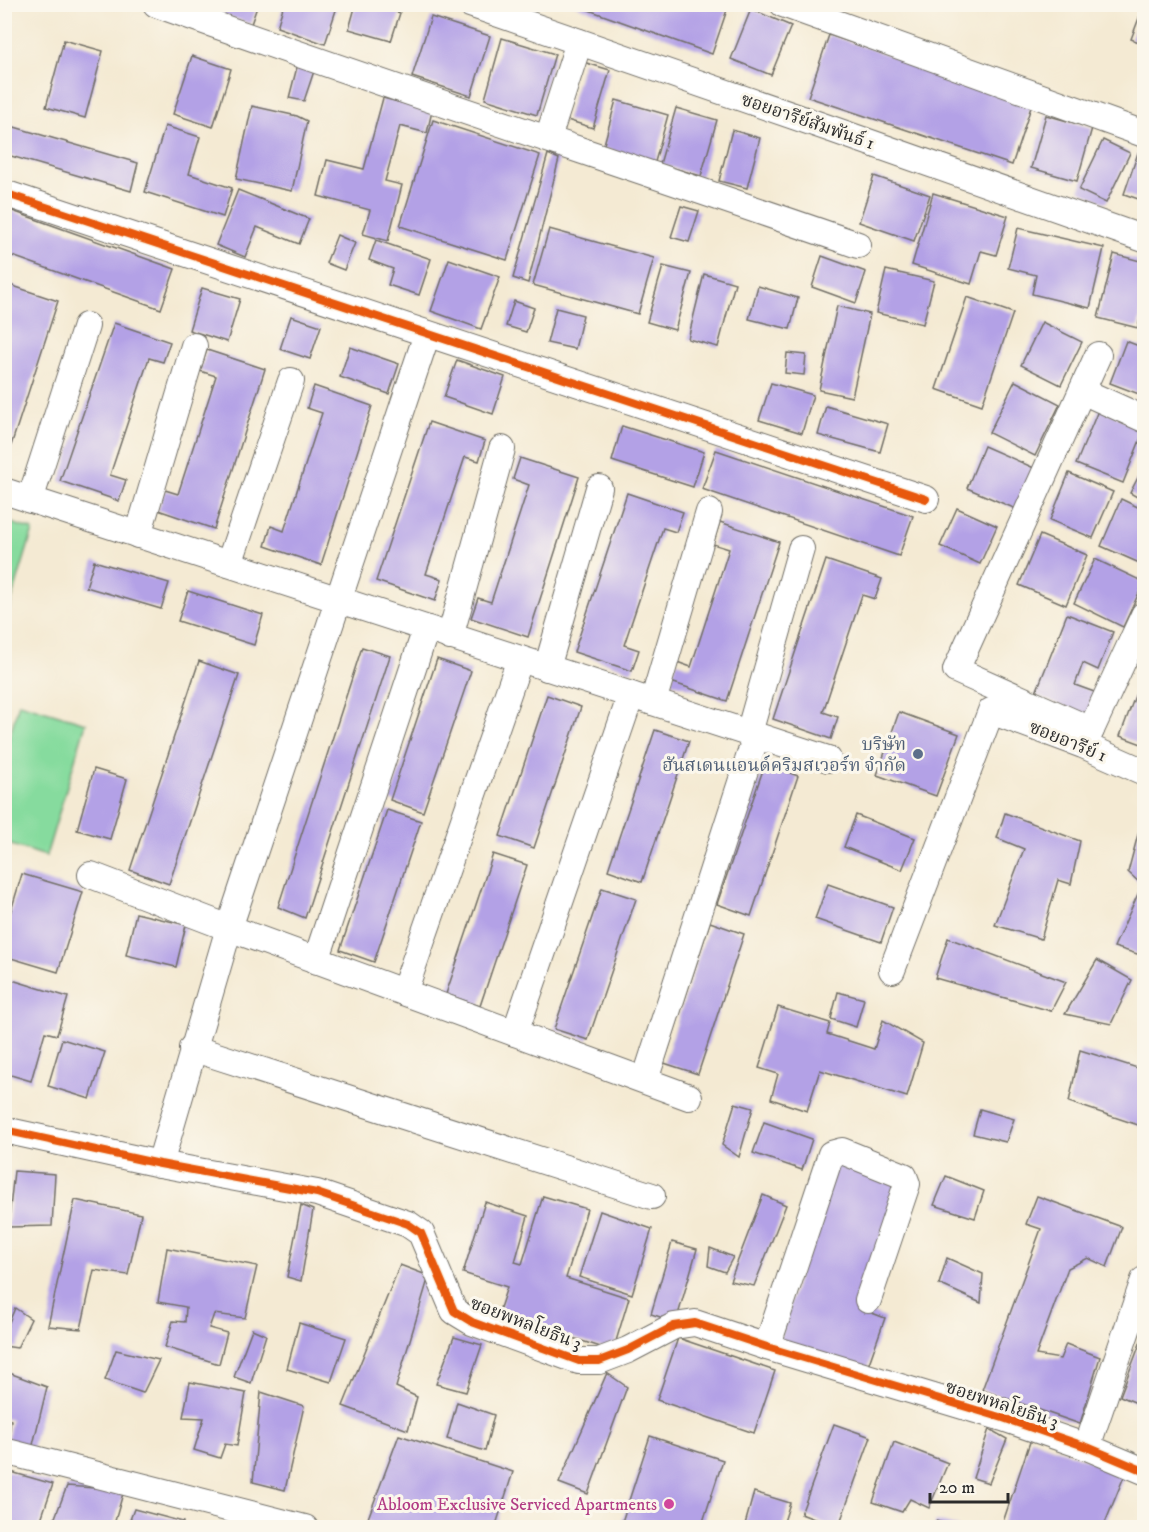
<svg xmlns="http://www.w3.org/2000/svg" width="1149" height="1532" font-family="'IM FELL DW Pica','Noto Serif Thai',serif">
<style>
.green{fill:#86db9e;stroke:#588364;stroke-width:1.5}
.building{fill:#b3a1e6}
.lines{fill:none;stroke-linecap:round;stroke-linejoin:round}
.street-casing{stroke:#716e66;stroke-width:28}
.street{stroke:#fff;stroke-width:26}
.cycleway-casing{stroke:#fbf7ec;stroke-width:11}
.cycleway{stroke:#e8590c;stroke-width:8}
.service-dot{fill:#5c6f8a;stroke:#fbf7ec;stroke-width:2}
.hotel-dot{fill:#d1479c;stroke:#fbf7ec;stroke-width:2}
.labels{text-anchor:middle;stroke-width:6;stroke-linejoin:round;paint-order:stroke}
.street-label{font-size:18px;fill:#2b2b2b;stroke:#fbf7ec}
.service-label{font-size:18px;fill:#4e5e75;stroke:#fbf7ec;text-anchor:end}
.hotel-label{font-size:18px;fill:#b23c85;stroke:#fbf7ec;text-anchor:end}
</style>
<rect width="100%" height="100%" fill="#fbf7ec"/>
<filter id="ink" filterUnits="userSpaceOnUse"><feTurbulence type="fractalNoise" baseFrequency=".0167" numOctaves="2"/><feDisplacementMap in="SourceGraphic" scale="12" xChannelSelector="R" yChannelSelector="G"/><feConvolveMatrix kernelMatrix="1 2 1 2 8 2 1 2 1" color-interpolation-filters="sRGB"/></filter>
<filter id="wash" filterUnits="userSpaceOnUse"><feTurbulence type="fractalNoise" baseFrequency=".008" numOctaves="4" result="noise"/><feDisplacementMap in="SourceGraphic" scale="24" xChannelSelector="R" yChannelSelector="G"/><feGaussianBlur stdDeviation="1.35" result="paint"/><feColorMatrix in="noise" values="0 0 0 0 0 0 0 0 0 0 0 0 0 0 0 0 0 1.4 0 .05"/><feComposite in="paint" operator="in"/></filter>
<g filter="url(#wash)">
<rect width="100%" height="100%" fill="#f4ead3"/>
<g class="green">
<path d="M5,521L33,530L5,622L4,521Z"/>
<path d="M19,703L86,723L46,856L5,843V752Z"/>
</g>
<g id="blocks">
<g class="building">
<path d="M213,4H258L251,24L211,10Z"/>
<path d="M284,4H338L325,44L277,27Z"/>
<path d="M356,4H372L400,13L391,41L349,29Z"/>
<path d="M572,4H729L712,54Z"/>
<path d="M1144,5V44L1131,39Z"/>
<path d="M751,9L791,26L771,75L731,59Z"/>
<path d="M431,17L490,36L471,96L412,77Z"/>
<path d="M829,35L1032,104L1012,165L808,97Z"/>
<path d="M502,38L555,54L537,115L485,99Z"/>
<path d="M64,40L103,51L85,118L46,107Z"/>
<path d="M192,56L231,69L213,127L173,114Z"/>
<path d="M583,62L610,70L593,128L567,120Z"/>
<path d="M297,67L314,71L304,101L289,98Z"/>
<path d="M383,98L432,111L427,133L400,126L385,181L402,185L388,241L363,234L370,210L318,196L327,160L364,169Z"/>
<path d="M616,100L668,115L655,162L603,148Z"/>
<path d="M252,106L297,116L307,121L292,191L236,179Z"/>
<path d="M676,108L717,120L701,176L660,164Z"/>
<path d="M1046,115L1092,128L1077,181L1031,168Z"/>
<path d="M433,120L540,155L507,260L400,226Z"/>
<path d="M4,124L138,163L131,191L4,154Z"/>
<path d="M165,126L200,137L189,174L232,188L223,217L145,192Z"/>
<path d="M732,130L760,138L747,188L719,181Z"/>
<path d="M1103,140L1130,153L1106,203L1079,190Z"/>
<path d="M1138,153L1144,155V201L1124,194Z"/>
<path d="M548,154L559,159L528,283L513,278Z"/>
<path d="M874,176L930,195L914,241L859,222Z"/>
<path d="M238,190L309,219L299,244L257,227L245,257L216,245Z"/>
<path d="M933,193L1008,216L996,255L981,251L971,284L912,265Z"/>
<path d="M681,206L699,211L689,242L671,237Z"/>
<path d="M4,208L175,269L161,309L4,253Z"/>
<path d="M1018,228L1104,248L1090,308L1032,294L1036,275L1008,268Z"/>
<path d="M549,229L654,258L638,314L533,285Z"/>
<path d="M337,235L355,243L344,270L326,263Z"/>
<path d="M376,240L431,259L419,295L388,285L393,269L369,260Z"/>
<path d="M1114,254L1144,262V301L1138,328L1098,318Z"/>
<path d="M822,256L866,272L856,303L812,287Z"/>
<path d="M449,259L500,277L481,329L431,311Z"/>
<path d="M663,266L691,273L675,330L647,322Z"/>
<path d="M886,270L934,281L923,324L876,313Z"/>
<path d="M704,274L735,283L718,347L688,339Z"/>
<path d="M4,283L58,301L5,464L4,317L8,308L4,307Z"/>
<path d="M758,286L798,298L790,329L749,319Z"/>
<path d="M202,288L240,299L227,342L189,330Z"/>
<path d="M967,297L1013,313L982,405L936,389Z"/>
<path d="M514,301L534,308L526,332L506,326Z"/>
<path d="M837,306L870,314L852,397L819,390Z"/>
<path d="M556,308L583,315L575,349L547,343Z"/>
<path d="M291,316L321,326L310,359L280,349Z"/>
<path d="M1042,322L1082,342L1061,385L1021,365Z"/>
<path d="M114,323L170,342L163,362L149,358L110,475L126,480L119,501L60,481Z"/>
<path d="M1126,341L1144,348V396L1110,383Z"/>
<path d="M350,347L399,364L389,394L340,377Z"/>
<path d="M207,350L265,369L214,529L158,510L165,490L178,494L216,376L200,371Z"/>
<path d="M787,353L806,355L804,375L785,373Z"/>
<path d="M457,360L505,377L493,414L444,397Z"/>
<path d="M1015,381L1060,404L1035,456L989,433Z"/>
<path d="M771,383L813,395L802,433L759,420Z"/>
<path d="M314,386L372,406L321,565L265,546L271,526L284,531L322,413L307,408Z"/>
<path d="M826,406L888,424L880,452L818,435Z"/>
<path d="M1099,408L1144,430L1123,483L1076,464Z"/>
<path d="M429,422L485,441L479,461L465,457L426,574L442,579L435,601L376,581Z"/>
<path d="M622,426L704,452L693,487L612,461Z"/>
<path d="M984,446L1034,468L1016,509L967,488Z"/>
<path d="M716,450L913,516L899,556L702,489Z"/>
<path d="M520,458L579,477L528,637L471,618L478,598L491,602L529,485L513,479Z"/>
<path d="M1144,466V501L1130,493Z"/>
<path d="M1069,473L1113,492L1093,538L1050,520Z"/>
<path d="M627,493L683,512L676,532L663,528L624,645L639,650L632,671L574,652Z"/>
<path d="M1121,499L1144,510V565L1101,546Z"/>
<path d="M957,508L997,526L980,564L940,546Z"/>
<path d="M720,522L779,542L727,701L671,682L677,662L691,667L729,549L713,544Z"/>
<path d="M1040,535L1087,555L1066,605L1019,585Z"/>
<path d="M1095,559L1144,582L1123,627L1074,603Z"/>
<path d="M826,560L882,579L875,599L862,595L823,712L838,717L831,739L773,719Z"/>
<path d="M94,561L169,583L161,609L86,587Z"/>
<path d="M188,591L263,615L254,645L178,621Z"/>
<path d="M1067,614L1113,632L1098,670L1083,663L1075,685L1097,693L1088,716L1035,695Z"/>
<path d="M362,647L390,656L305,918L278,907Z"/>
<path d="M437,659L471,671L423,812L390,800Z"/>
<path d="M199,661L239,675L169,884L130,870Z"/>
<path d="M1142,677L1144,678V745L1120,736Z"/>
<path d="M547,695L581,707L534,848L500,836Z"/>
<path d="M899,712L959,734L936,796L877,775Z"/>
<path d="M655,730L689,741L642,882L608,870Z"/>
<path d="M765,764L798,776L751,916L717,904Z"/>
<path d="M94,769L127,779L110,839L77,830Z"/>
<path d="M387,810L421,821L374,962L340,950Z"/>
<path d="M1144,812V956L1114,947L1142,885L1128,872Z"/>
<path d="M1005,813L1080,841L1071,884L1058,880L1041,939L995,925L1024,849L997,838Z"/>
<path d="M856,815L915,838L902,870L844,847Z"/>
<path d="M493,854L527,865L480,1006L446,994Z"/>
<path d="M22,874L83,892L58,972L4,956V934Z"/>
<path d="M828,884L893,907L881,942L815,919Z"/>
<path d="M602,888L636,899L588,1040L554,1029Z"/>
<path d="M136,913L186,925L176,967L126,955Z"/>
<path d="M710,922L744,934L698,1074L664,1063Z"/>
<path d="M948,938L1066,982L1051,1011L935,978Z"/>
<path d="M1097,960L1132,980L1111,1024L1065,1014Z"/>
<path d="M12,980L68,997L57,1035L45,1032L31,1081L4,1073V1006Z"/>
<path d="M838,992L864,999L856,1027L831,1019Z"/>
<path d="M778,1007L830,1023L827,1034L874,1049L883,1020L923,1043L907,1097L820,1070L807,1111L771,1099L778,1074L759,1068Z"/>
<path d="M62,1039L105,1052L90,1099L48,1086Z"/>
<path d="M1080,1050L1144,1070V1127L1069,1102Z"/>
<path d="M735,1103L753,1108L739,1157L722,1145Z"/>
<path d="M980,1109L1014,1119L1006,1142L973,1134Z"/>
<path d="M764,1122L812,1139L802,1170L753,1153Z"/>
<path d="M834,1157L903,1177L859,1308L885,1318L867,1369L779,1341Z"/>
<path d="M14,1171L55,1174L52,1226L8,1227Z"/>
<path d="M946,1176L984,1191L975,1218L934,1205Z"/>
<path d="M763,1195L786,1205L754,1286L730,1281Z"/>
<path d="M543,1196L587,1209L566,1278L629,1298L613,1351L498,1314L507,1287L463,1273L485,1202L528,1216L515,1262L522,1264Z"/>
<path d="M1037,1196L1122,1227L1107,1267L1088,1258L1068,1268L1036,1355L1060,1359L1066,1344L1100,1357L1080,1424L982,1390L1041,1229L1026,1224Z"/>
<path d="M75,1200L141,1214L128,1275L94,1270L81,1329L48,1326Z"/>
<path d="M301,1205L313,1210L301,1281L287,1277Z"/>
<path d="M600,1211L652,1229L632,1294L579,1277Z"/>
<path d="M672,1242L697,1249L676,1322L651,1314Z"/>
<path d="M167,1248L257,1266L245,1318L214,1314L209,1328L227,1333L219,1364L165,1347L173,1321L185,1322L186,1307L158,1302Z"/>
<path d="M710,1248L733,1257L725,1272L708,1266Z"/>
<path d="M947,1258L983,1274L981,1303L939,1284Z"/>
<path d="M400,1265L429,1276L396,1387L417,1397L408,1430L343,1406Z"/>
<path d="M15,1308L31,1319L17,1348L4,1346V1334Z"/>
<path d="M299,1323L346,1338L331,1382L287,1369Z"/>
<path d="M252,1329L266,1335L251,1383L234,1377Z"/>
<path d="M454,1337L482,1345L466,1392L436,1384Z"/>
<path d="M678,1338L775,1371L754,1433L657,1400Z"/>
<path d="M1141,1341L1144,1342V1406L1120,1396Z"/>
<path d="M116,1350L159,1360L143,1393L105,1380Z"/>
<path d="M4,1371L47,1387L32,1449L8,1441L11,1420L4,1418Z"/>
<path d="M607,1373L627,1387L588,1494L559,1483Z"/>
<path d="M190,1382L246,1393L237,1446L225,1444L220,1458L194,1450L204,1418L183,1417Z"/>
<path d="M261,1392L304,1406L285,1490L253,1482Z"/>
<path d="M457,1402L494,1415L485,1451L447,1439Z"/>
<path d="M834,1424L871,1437L838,1528L801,1514Z"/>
<path d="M989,1429L1007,1439L989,1483L973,1478Z"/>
<path d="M399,1435L513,1472L495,1528H386L367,1521Z"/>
<path d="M650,1436L723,1460L701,1528H620Z"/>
<path d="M1031,1439L1125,1474L1103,1528H1001Z"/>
<path d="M894,1442L948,1463L929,1508L910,1499L902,1512L873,1502Z"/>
<path d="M4,1470L53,1484L38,1528H26L4,1522Z"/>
<path d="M96,1481L124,1490L113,1528H51L67,1486L94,1488Z"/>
<path d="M754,1492L790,1503L782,1528H744Z"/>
<path d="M134,1509L183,1522L182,1528H127Z"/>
<path d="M936,1521L959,1527V1528H934Z"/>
</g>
</g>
</g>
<g filter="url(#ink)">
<use href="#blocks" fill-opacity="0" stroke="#716e66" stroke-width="1.5"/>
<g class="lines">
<g class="street-casing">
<g id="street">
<path d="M156,4C389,87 624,164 858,245"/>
<path d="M470,4L834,130L1144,239"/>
<path d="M783,4L1144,134"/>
<path d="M548,138L579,42"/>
<path d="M4,193L926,499"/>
<path d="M1082,391L1144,419"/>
<path d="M4,491L828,759"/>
<path d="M30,500L86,326"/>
<path d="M138,535L194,346"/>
<path d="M229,564L291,381"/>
<path d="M450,637L502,449"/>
<path d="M547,668L599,488"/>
<path d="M653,702L709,512"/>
<path d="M1091,730L956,670L1098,355"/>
<path d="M749,733L801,549"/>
<path d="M1084,745L1144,615"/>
<path d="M91,875L229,928L689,1097"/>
<path d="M316,961L426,629"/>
<path d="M892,970L991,711L1083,745L1144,772"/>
<path d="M404,992L520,659"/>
<path d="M515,1033L631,695"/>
<path d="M192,1048L652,1196"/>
<path d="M645,1080L756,736"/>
<path d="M4,1130L160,1164L317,1193L408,1224L421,1233L454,1311L472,1322L579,1361H599L628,1350L674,1326L695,1323L767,1347L1003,1418L1087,1447L1144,1471"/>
<path d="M160,1164L229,928L427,334"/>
<path d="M767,1347L831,1154L842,1151L904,1176L907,1184L868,1300"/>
<path d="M1087,1447L1144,1280"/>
<path d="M4,1451L305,1528"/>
</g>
</g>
<use href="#street" class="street"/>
<g class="cycleway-casing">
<g id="cycleway">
<path d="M4,193L926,499"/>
<path d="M4,1130L160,1164L317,1193L408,1224L421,1233L454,1311L472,1322L579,1361H599L628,1350L674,1326L695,1323L767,1347L1003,1418L1087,1447L1144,1471"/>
</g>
</g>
<use href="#cycleway" class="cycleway"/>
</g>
</g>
<circle class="service-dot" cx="918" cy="754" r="6"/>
<circle class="hotel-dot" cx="669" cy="1504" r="6"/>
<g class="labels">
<g class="street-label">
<text transform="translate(808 121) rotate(19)" y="6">ซอยอารีย์สัมพันธ์ 1</text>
<text transform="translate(1068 741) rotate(22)" y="6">ซอยอารีย์ 1</text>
<text transform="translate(526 1323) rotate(21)" y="6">ซอยพหลโยธิน 3</text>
<text transform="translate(1002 1404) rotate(18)" y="6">ซอยพหลโยธิน 3</text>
</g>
<g class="service-label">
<text x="906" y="750">บริษัท<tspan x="906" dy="21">ฮันสเดนแอนด์คริมสเวอร์ท จำกัด</tspan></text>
</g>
<g class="hotel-label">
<text x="657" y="1510">Abloom Exclusive Serviced Apartments</text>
</g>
</g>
<rect width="1149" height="1532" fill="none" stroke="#fbf7ec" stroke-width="24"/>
<path d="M930 1493v9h78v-9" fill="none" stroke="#2b2b2b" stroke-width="3"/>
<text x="939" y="1493" font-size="18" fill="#2b2b2b" stroke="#fbf7ec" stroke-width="4.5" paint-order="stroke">20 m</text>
</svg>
